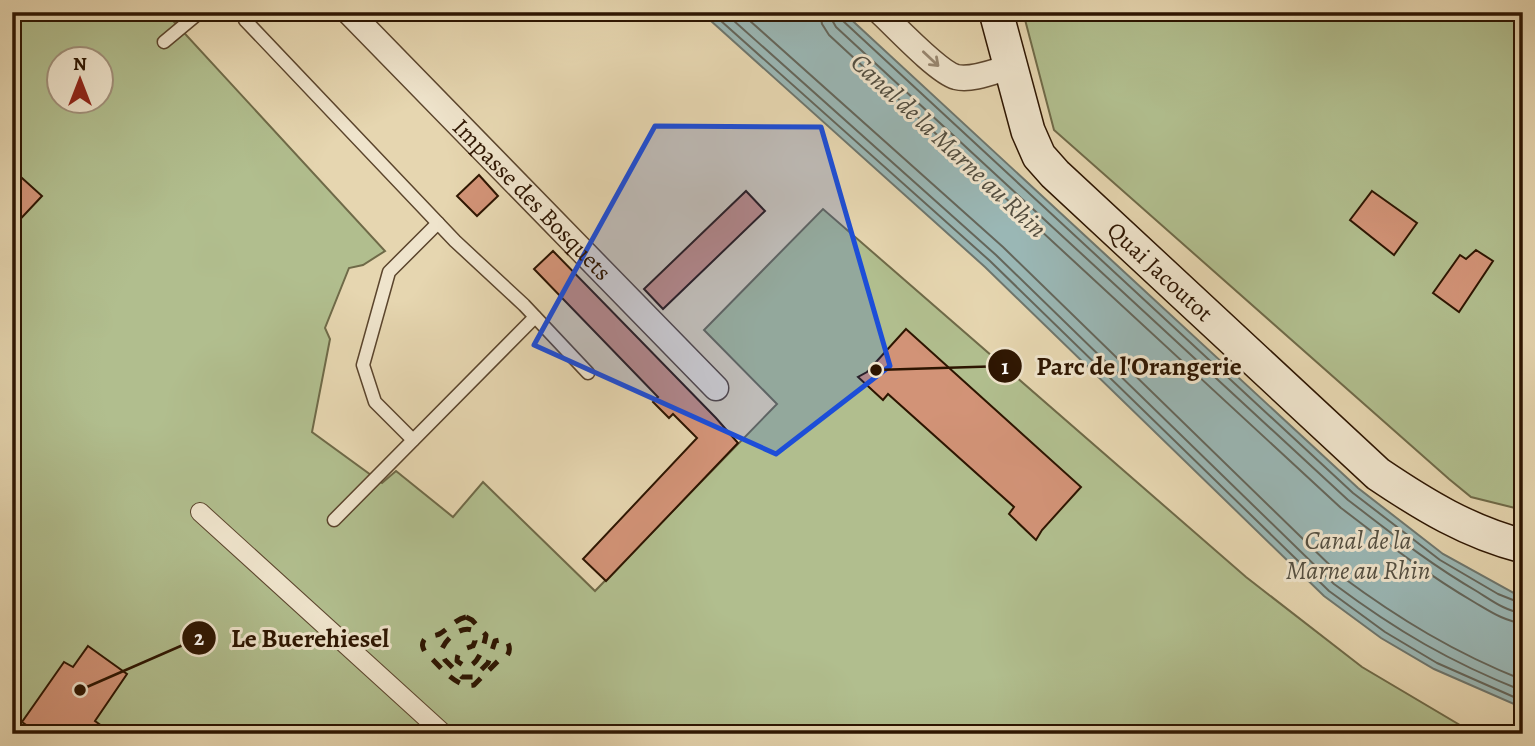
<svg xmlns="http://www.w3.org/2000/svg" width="1535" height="746" font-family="Alegreya,serif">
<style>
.green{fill:#b1be8e;stroke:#6f6a48;stroke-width:2;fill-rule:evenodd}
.water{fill:#9ab7b5;stroke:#6e766d;stroke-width:2}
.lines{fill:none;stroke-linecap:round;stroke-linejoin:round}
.shore{stroke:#64665b;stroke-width:2}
.building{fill:#d29377;stroke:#2d1501;stroke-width:2}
.service-casing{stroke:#5b452d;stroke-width:15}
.pedestrian-casing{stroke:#5b452d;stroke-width:20}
.minor-casing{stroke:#5b452d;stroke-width:27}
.secondary-casing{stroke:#2d1501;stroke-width:36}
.service{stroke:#efe4cc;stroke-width:12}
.pedestrian{stroke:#efe4cc;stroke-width:18}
.minor{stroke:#efe4cc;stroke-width:24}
.secondary{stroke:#efe4cc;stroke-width:33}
.rail{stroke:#2d1501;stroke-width:5;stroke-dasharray:12 12;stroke-linecap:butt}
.oneway{stroke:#988771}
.marked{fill:#1d4ed8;fill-opacity:0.2;stroke:#1d4ed8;stroke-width:5;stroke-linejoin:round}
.labels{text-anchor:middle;stroke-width:6;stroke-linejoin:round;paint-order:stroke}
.street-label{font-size:24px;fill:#2d1501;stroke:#efe4cc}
.water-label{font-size:26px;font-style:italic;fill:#534e40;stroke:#efe4cc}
.leader{fill:none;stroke:#2d1501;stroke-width:2.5}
.callout-dot{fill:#2d1501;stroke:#efe4cc;stroke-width:2.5}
.mark-label{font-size:21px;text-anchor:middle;font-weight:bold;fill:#fff}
.callout-label{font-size:26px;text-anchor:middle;font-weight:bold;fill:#2d1501;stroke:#efe4cc;stroke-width:6;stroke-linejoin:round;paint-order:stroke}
</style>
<rect width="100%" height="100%" fill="#e6d6b0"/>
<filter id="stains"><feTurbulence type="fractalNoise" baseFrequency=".00286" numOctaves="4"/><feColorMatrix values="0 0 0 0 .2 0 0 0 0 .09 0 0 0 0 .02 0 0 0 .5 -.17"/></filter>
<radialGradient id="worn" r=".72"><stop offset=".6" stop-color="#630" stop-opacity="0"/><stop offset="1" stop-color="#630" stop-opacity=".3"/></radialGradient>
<g class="green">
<path d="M12,12H165L385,251L363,265L349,268L325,328L330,339L312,432L382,483L396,471L453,517L483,482L595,591L777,404L704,330L823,209L1246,577L1362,667L1475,734H12ZM60,60H102V102H60Z"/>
<path d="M1023,12H1523V510L1471,497L1449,479L1054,130Z"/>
</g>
<path class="water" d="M701,12H843L1358,488L1443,554L1523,598V708L1434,669L1381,638L1324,596L985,267Z"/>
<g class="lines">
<g class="shore">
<path d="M711,12L990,261L1329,591L1385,632L1437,663L1523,701"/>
<path d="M724,12L996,255L1334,584C1397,631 1450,662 1523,691"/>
<path d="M740,12L1003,247L1341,576C1399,619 1455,653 1523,680"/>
<path d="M820,12L822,24L829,35L1341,508C1384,541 1426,574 1474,602C1488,610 1505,622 1523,623"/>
<path d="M830,12L832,20L836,27L1348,500C1391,533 1431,565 1478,592C1491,600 1507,612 1523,613"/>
<path d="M839,12L842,20L1353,493L1440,560L1498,594L1523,604"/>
</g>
</g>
<g class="building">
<path d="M12,169L42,196L12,228Z"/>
<path d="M479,175L498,196L477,216L457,196Z"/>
<path d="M746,191L765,211L663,309L644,289Z"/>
<path d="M1372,191L1417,223L1394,255L1350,220Z"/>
<path d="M1476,250L1493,261L1459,312L1433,293L1460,255L1466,259Z"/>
<path d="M553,251L716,418L738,443L606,581L583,559L697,438L673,414L669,418L653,402L658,397L534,269Z"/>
<path d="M906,329L1081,487L1042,530L1036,540L1009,514L1014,507L888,394L883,400L858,377L867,372Z"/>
<path d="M88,646L127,674L95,721L113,734H39L22,722L64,662L73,667Z"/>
</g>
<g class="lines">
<g class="service-casing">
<g id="service">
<path d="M253,12L245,20L455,241L524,305L588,373"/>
<path d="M164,42L200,12"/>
<path d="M413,440L375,402L363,365L389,272L438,223"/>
<path d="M334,520L535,317"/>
</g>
</g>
<g class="pedestrian-casing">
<path id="pedestrian" d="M200,512L444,734"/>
</g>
<g class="minor-casing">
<g id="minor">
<path id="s1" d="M349,12L716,388"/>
<path d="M880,12C896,27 938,72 956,77C972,81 995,71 1010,67"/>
</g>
</g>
<g class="secondary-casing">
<g id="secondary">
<path id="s2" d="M996,12L1028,131L1039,156L1055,174L1378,474C1424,505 1468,532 1523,546"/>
</g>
</g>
<use href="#service" class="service"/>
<use href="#pedestrian" class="pedestrian"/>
<use href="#minor" class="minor"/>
<use href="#secondary" class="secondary"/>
<path class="rail" d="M466,617L472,620L486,635C484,646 478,666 466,667L457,661C457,650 464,649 473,646L475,641L472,630C459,626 445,640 441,651L445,660L462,677H474L488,663L495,641L505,639C510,644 511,652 506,657L499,660L474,685C455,689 439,664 425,652C423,648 421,645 424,640C427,635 436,637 441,633C449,628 456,619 466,617Z"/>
</g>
<defs><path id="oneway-shaft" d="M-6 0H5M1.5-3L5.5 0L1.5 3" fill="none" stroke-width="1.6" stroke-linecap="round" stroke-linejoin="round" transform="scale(1.75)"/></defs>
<use class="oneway" href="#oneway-shaft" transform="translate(931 59) rotate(43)"/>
<path class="marked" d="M655,126L821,127L890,366L776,454L534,345Z"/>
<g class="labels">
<g class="street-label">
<text dy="8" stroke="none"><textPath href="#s1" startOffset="262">Impasse des Bosquets</textPath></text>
<text dy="8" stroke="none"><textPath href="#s2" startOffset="318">Quai Jacoutot</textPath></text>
</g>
<g class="water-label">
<text transform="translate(949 145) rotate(43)" y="9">Canal de la Marne au Rhin</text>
<text x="1358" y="549">Canal de la<tspan x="1358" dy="30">Marne au Rhin</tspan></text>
</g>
</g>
<path class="leader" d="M876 370L1005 366M80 690L199 638"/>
<g class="callout-dot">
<circle cx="876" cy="370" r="7"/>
<circle cx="80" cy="690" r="7"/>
<circle cx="1005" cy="366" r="18"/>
<circle cx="199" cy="638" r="18"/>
</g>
<g class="mark-label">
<text x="1005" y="374">1</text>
<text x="199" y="645">2</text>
</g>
<g class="callout-label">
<text x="1139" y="375">Parc de l'Orangerie</text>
<text x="310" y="647">Le Buerehiesel</text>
</g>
<rect width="1535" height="746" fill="none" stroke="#e6d6b0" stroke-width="42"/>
<rect x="14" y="14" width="1507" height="718" fill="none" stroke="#2d1501" stroke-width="3.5"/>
<rect x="21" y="21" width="1493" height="704" fill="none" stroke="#2d1501" stroke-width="2"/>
<g transform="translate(80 80)"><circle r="33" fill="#efe4cc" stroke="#a1917b" stroke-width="2"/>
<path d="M0-5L12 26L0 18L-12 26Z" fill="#8f2418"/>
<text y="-10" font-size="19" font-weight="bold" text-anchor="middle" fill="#2d1501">N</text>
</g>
<rect width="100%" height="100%" filter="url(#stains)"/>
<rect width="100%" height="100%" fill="url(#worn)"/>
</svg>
